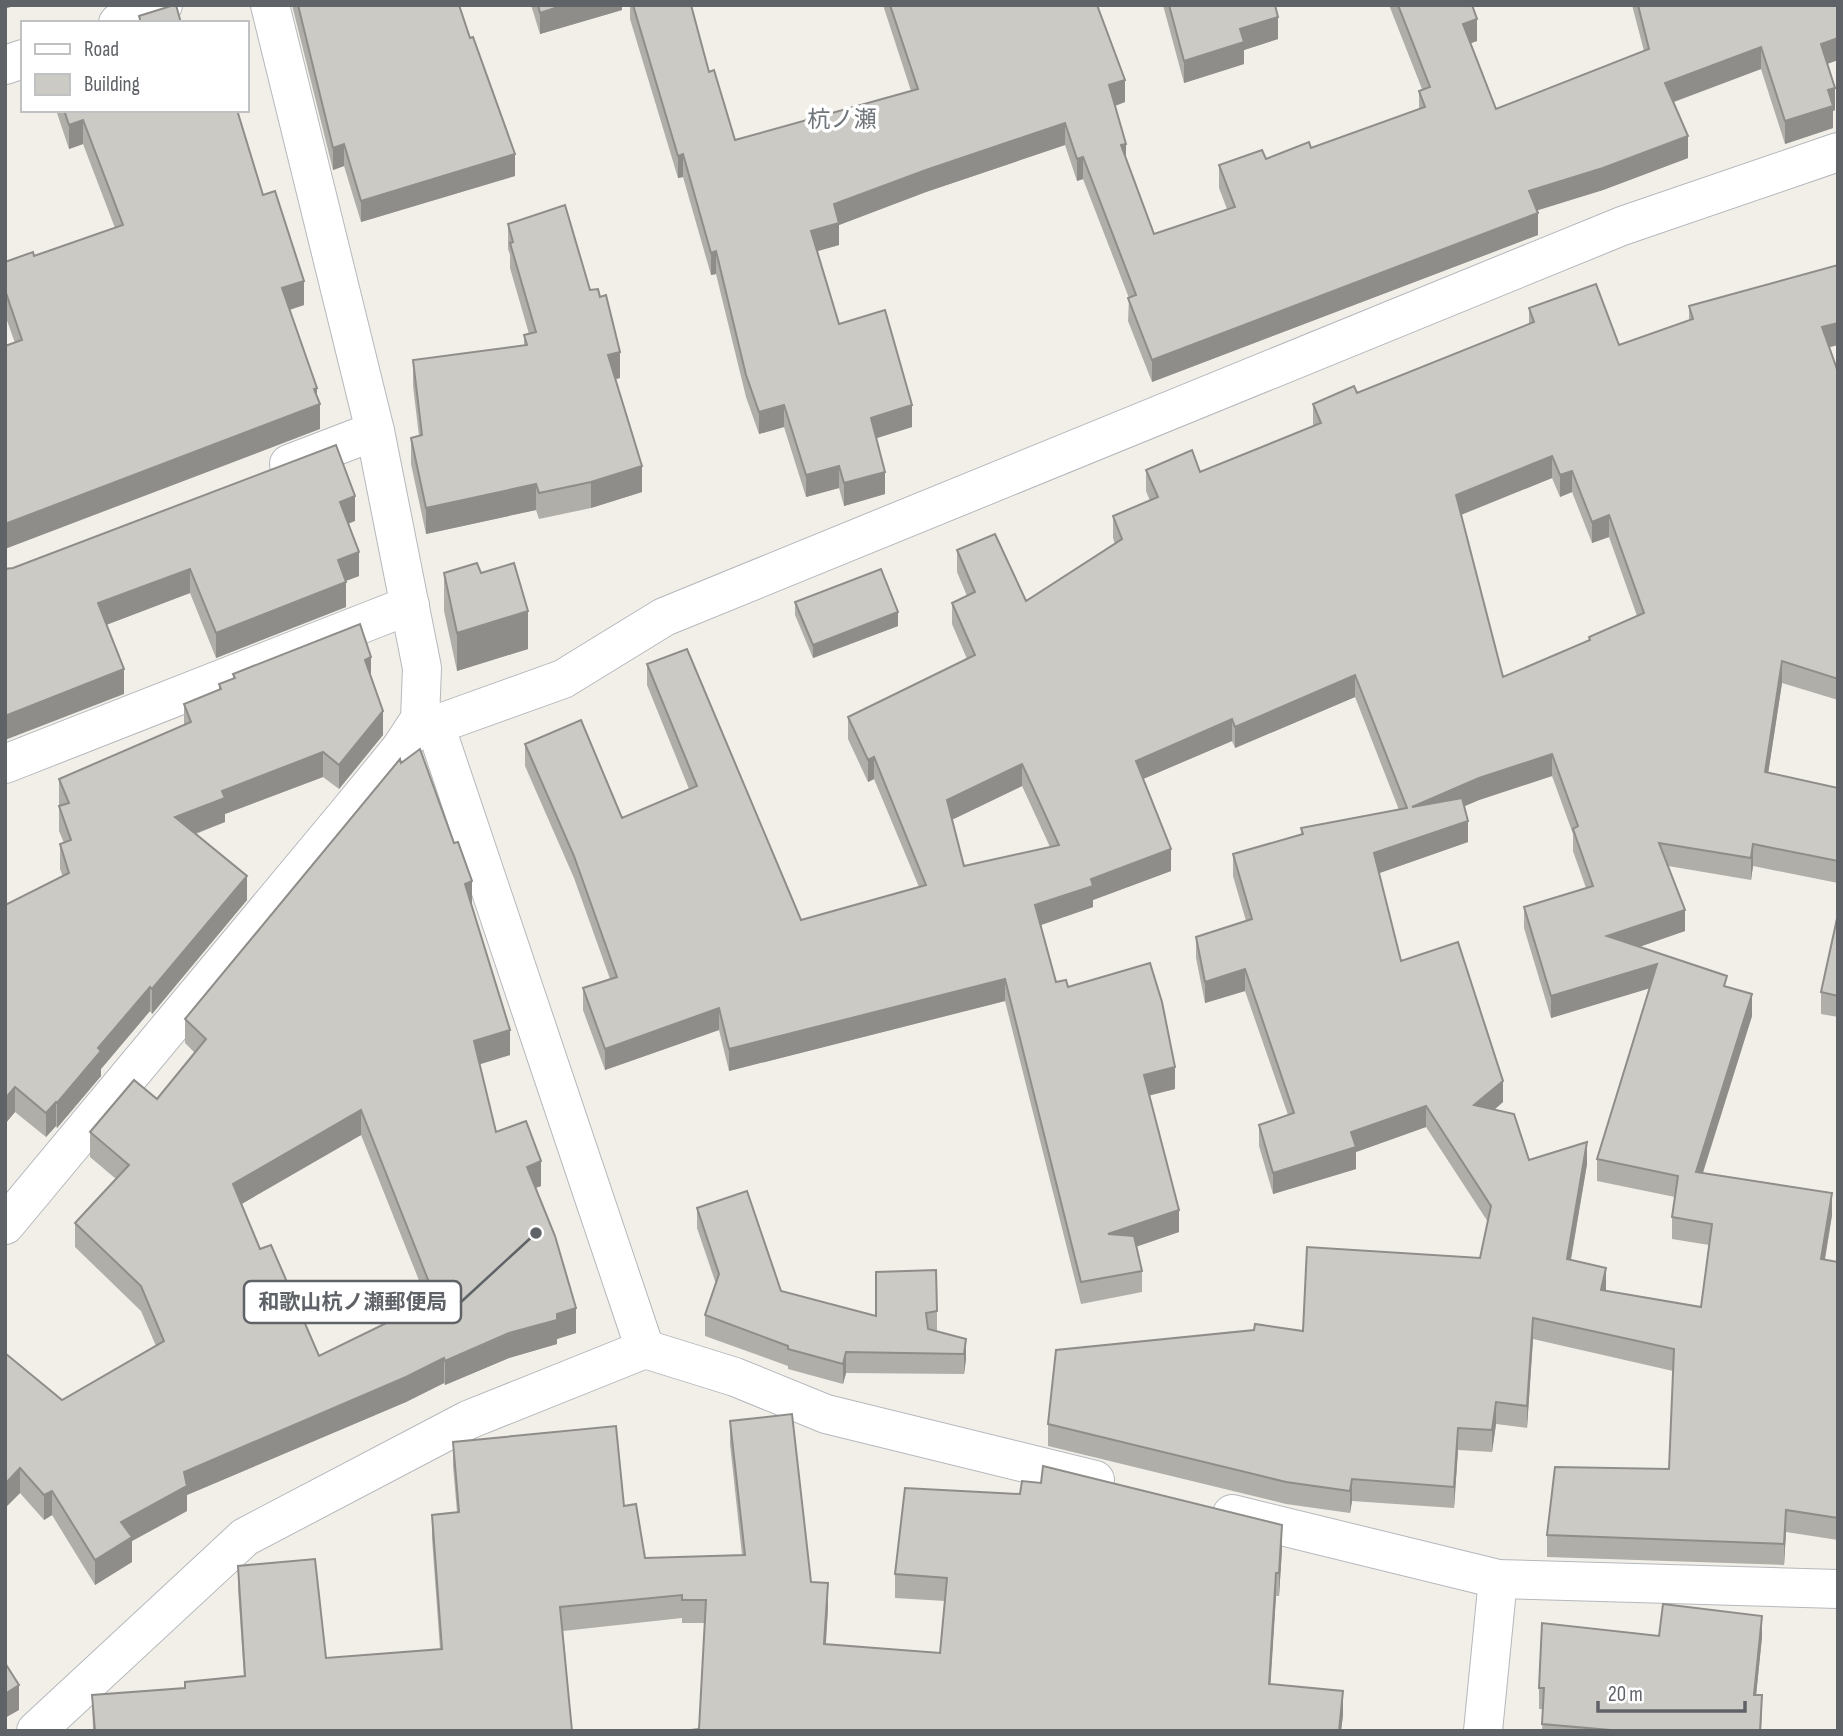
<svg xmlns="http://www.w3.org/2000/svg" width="1843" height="1736" font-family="'Sofia Sans Condensed','Noto Sans JP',sans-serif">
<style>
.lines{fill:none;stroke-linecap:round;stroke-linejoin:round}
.minor-casing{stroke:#b5b8bc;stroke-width:40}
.minor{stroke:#fff;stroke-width:38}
.wall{fill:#afaea9;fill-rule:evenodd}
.shaded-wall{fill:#8f8d8a}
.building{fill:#cccac5;stroke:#8f8d8a;stroke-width:2;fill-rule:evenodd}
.labels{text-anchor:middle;stroke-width:7;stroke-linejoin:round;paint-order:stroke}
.quarter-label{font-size:23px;fill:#70757a;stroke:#fff}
.leader{fill:none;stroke:#5f6368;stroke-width:2.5}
.callout-dot{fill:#5f6368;stroke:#fff;stroke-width:2.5}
.callout{fill:#fff;stroke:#5f6368;stroke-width:2.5}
.callout-label{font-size:21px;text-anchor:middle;font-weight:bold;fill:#5f6368}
</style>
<rect width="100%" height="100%" fill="#f1efe8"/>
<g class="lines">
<g class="minor-casing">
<g id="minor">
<path d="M118,23L163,5"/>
<path d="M5,65L23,59"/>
<path d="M289,464L375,431"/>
<path d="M420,719L435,725L645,1349"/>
<path d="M435,725L563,679L664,617L1622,226L1838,152"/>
<path d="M5,764L410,605"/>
<path d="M5,1225L352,808L401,748L420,719L422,668L375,431L270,5"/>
<path d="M1232,1514L1498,1579L1838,1589"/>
<path d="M36,1731L245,1537L468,1420L645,1349L735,1377L826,1414L1095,1480"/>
<path d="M1483,1731L1498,1579"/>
</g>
</g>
<use href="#minor" class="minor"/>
</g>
<g class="wall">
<path d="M292,5H459L515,176L361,222L344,166L333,170Z"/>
<path d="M531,5H622V10L540,34Z"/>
<path d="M630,5H691L709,72L735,140L911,91L883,5H1097L1125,102L1115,106L1126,160L1154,234L1227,209L1219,188V165L1266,159L1311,148L1419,109V91L1422,89L1389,5H1472L1477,41L1471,43L1496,109L1644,51L1632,5H1838V60L1827,64L1835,110L1833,111V128L1785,144L1761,69L1674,102L1688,158L1603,190L1537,210L1538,235L1152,382L1128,321L1129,298L1083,179L1077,181L1065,145L926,192L839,225V245L817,251L839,324L912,427L876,438L885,494L844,506L839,488L806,497L784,427L759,434L746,397L716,274L711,275L683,177L678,178L630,19Z"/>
<path d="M1163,5H1275L1278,39L1244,50V64L1184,83Z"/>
<path d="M56,110H237L263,195L304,305L290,310L317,397L320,429L15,343L5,315V262L34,256L115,228L83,144L69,149Z"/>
<path d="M508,224L590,290L620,378L615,379L642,492L591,508L539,519L536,510L426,534L411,464V438L419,436L413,386V360L524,346V335L529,334L510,268V255L508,249Z"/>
<path d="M1689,306L1838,345L1829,347L1838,372V700L1782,683L1768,773L1838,788V883L1753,866L1751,880L1668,866L1685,931L1639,947L1727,987L1752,1016L1703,1173L1832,1215L1825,1260L1838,1262V1540L1786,1532L1784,1565L1547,1557V1535L1669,1469L1673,1371L1533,1339L1527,1428L1496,1424L1492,1452L1458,1450L1454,1508L1352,1501L1350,1513L1286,1504L1048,1446V1424L1303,1331L1480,1258L1488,1222L1426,1127L1356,1152V1169L1273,1194L1259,1146V1125L1288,1115L1245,991L1205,1003L1196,958V937L1246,921L1233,876V854L1301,834V828L1399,810L1355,697L1235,748L1232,741L1143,779L1171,871L1093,900V907L1041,925L1056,982L1068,987L1175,1089L1149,1095L1179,1232L1136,1247L1142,1271V1292L1081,1304L1005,1001L729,1071L719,1030L605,1070L583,1010V988L610,979L574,878L525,766V744L622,818L689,789L647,685V664L801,920L919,887L874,779L868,782L848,739V717L967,659L952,624V603L967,596L957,572V550L1026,601L1115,544L1113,538V516L1150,501L1146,491V470L1200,472L1313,426V404L1357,393L1529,324V308L1619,345L1689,321ZM1552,478L1560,497L1572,492L1592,543L1609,537L1637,616L1589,637V641L1503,677L1461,514ZM1552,776L1573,834V851L1586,888L1524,907V928L1551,1018L1650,988L1597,1159V1181L1675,1197L1672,1217V1239L1709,1245L1701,1307L1605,1291L1606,1289L1571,1260L1587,1164L1529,1160L1494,1110L1503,1102L1401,961L1379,873L1468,842L1464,806L1479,800ZM1022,786L1050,847L964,866L952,820Z"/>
<path d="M355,521L348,523L359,576L345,581L346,607L216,658L190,593L106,625L124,694L5,569Z"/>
<path d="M444,573H481L528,649L457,671L444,611Z"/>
<path d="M795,602L898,626L813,658L795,615Z"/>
<path d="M233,674L371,678L383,735L339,789L323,777L225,814V822L196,834L247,900L152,1014L150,1011L101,1069V1076L57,1128L56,1126L46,1137L15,1112L5,1124V905L63,877L60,869V844L64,843L59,831V779L184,725V704L219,690V684L233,679Z"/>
<path d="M400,759L472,906L510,1055L480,1064L496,1132L541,1186L535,1188L576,1333L557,1339V1344L509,1358L445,1385L444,1383L406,1402L187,1495V1511L132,1541V1562L95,1585L52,1515L44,1520L20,1493L5,1508V1353L62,1400L156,1346L141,1311L75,1247V1223L116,1179L90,1157V1132L157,1099L195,1053L185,1043V1019ZM361,1135L426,1298L406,1306V1313L319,1356L260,1249L241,1204Z"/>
<path d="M1838,914V1017L1821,1014V992Z"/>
<path d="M697,1208L781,1291L876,1316L937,1311V1331L966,1339V1359L964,1374L846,1373L843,1384L788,1369V1366L705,1336V1315L716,1284L697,1228Z"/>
<path d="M730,1421L811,1582L828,1607L826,1644L940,1653L945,1601L895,1598V1574L1282,1549L1279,1596H1276L1270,1685L1343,1715L1341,1731H683L699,1729L705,1623H682V1618L563,1631L572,1731H93L92,1695L185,1688V1682L244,1677L238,1589V1566L326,1658L440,1649L432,1538V1515L457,1512L453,1466V1442L624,1506L645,1558L742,1555L730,1444Z"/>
<path d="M1659,1636L1762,1637L1756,1695L1762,1716L1761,1731H1542L1543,1709H1539V1688Z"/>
</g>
<g class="shaded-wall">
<path d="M5,5H16L5,9Z"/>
<path d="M564,5H622V10L540,34V13Z"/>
<path d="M1278,17V39L1244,50V64L1184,83V61L1240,29Z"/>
<path d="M1477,19V41L1463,46V24Z"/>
<path d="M1838,38V60L1821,66V44Z"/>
<path d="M1761,47V69L1665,105V83Z"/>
<path d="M1125,80V102L1109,108V85Z"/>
<path d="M1835,88V110L1833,111V128L1785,144V121L1828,90Z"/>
<path d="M83,120V144L69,149V125Z"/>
<path d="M1065,123V145L926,192L839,225V245L811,253V231L834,204L926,170Z"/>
<path d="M1688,136V158L1603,190L1529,213V191Z"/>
<path d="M344,144V166L333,170V148Z"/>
<path d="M1126,144V166L1121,145Z"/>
<path d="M515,154V176L361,222V201Z"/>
<path d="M683,154V177L678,178V156Z"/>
<path d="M1083,157V179L1077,181V159Z"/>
<path d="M1538,213V235L1152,382V360Z"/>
<path d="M716,251V274L711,275V253Z"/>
<path d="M304,281V305L282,312V288Z"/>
<path d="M1838,323V345L1822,349V327Z"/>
<path d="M620,352V378L608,381V355Z"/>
<path d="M317,388V405L320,404V429L5,549V524Z"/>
<path d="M784,405V427L759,434V412Z"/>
<path d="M912,405V427L871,440V418Z"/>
<path d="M1552,456V478L1456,517V495Z"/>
<path d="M642,466V492L591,508V482Z"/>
<path d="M839,466V488L806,497V475Z"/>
<path d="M1572,471V492L1560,497V475Z"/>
<path d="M885,472V494L844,506V483Z"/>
<path d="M536,484V510L426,534V508Z"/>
<path d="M355,496V521L340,527V502Z"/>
<path d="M1609,515V537L1592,543V522Z"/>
<path d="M359,552V576L338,584V560Z"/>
<path d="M190,569V593L98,628V603Z"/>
<path d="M346,582V607L216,658V633Z"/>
<path d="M528,611V649L457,671V633Z"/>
<path d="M898,612V626L813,658V645Z"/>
<path d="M371,657V682L365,660Z"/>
<path d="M1782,661V683L1765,794V772Z"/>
<path d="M124,669V694L5,740V716Z"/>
<path d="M1355,675V697L1235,748V727Z"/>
<path d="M383,711V735L339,789V765Z"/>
<path d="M1232,719V741L1136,782V761Z"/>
<path d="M323,752V777L225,814V822L175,841V817L222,791Z"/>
<path d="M1552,754V776L1479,800L1412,829V807L1479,778Z"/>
<path d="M874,757V779L868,782V760Z"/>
<path d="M1022,764V786L947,822V800Z"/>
<path d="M1468,821V842L1374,875V853Z"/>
<path d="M1753,844V866L1751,880V858Z"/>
<path d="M1171,849V871L1093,900V907L1035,927V905L1091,879Z"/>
<path d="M247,876V900L152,1014V989Z"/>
<path d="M472,881V906L465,909V884Z"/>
<path d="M1685,910V931L1607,958V936Z"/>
<path d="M1657,964V986L1551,1018V996Z"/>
<path d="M1245,969V991L1205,1003V982Z"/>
<path d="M1005,979V1001L729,1071V1049Z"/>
<path d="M150,987V1011L101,1069V1076L57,1128V1103L98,1048Z"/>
<path d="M1752,994V1016L1696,1194V1172Z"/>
<path d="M719,1008V1030L605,1070V1049Z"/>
<path d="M510,1030V1055L474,1066V1041Z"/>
<path d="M1175,1067V1089L1144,1097V1075Z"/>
<path d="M1503,1081V1102L1474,1127V1105Z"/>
<path d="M15,1087V1112L5,1124V1099Z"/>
<path d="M56,1102V1126L46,1137V1113Z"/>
<path d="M1426,1106V1127L1356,1152V1169L1273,1194V1173L1351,1132Z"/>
<path d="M361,1110V1135L233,1209V1184Z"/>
<path d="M1587,1142V1164L1567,1281V1259Z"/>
<path d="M541,1161V1186L527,1191V1167Z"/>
<path d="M1832,1193V1215L1821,1281V1259Z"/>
<path d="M1179,1210V1232L1108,1256V1234Z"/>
<path d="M1606,1268V1289L1601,1312V1290Z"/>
<path d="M576,1308V1333L557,1339V1344L509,1358L445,1385V1361L557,1314Z"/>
<path d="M1533,1318V1339L1527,1428V1406Z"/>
<path d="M966,1339V1359L964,1374V1354Z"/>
<path d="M846,1352V1373L843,1384V1364Z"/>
<path d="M444,1358V1383L406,1402L187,1495V1511L132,1541V1562L95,1585V1560L121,1522L184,1472Z"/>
<path d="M1496,1402V1424L1492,1452V1430Z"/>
<path d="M1458,1428V1450L1454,1508V1487Z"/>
<path d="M20,1468V1493L5,1508V1484Z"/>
<path d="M1352,1479V1501L1350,1513V1491Z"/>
<path d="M52,1491V1515L44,1520V1495Z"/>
<path d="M1786,1510V1532L1784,1565V1544Z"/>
<path d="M1282,1525V1549L1279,1596V1573Z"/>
<path d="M1276,1573V1596L1269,1708V1684Z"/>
<path d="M828,1583V1607L824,1668V1644Z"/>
<path d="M1762,1616V1637L1754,1716V1695Z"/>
<path d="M19,1685V1710L5,1718V1694Z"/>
<path d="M1343,1691V1715L1341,1731H1339Z"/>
</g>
<g class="building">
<path d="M174,5H176L181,23H141L139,16Z"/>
<path d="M298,5H459L470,38L473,37L515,154L361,201L344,144L333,148Z"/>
<path d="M538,5H564L540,13Z"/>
<path d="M633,5H691L709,72L714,70L735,140L918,89L890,5H1097L1125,80L1109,85L1126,144L1121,145L1154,234L1235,207L1219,165L1262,150L1266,159L1309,142L1311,148L1425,107L1419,91L1430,87L1398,5H1472L1477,19L1463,24L1496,109L1649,49L1638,5H1838V38L1821,44L1835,88L1828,90L1833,106L1785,121L1761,47L1665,83L1688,136L1603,168L1529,191L1538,213L1152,360L1128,298L1136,295L1083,157L1077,159L1065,123L926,170L834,204L839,223L811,231L839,324L885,310L912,405L871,418L885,472L844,483L839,466L806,475L784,405L759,412L746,375L716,251L711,253L683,154L678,156Z"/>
<path d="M1169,5H1275L1278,17L1240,29L1244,42L1184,61Z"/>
<path d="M64,110H237L263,195L275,191L304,281L282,288L317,388L314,389L320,404L5,524V346L22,340L5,290V262L33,252L34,256L123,225L83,120L69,125Z"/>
<path d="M565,205L590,290L598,289L600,297L606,295L620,352L608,355L642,466L591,482L539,493L536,484L426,508L411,438L422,435L413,360L527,345L524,335L536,332L510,243L513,242L508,224Z"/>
<path d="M1838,265V323L1822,327L1838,372V679L1782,661L1765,772L1838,788V861L1753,844L1751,858L1659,843L1685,910L1607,936L1727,976L1724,986L1752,994L1696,1172L1832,1193L1821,1259L1838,1262V1518L1786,1510L1784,1544L1547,1535L1555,1467L1669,1469L1674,1349L1533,1318L1527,1406L1496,1402L1492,1430L1458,1428L1454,1487L1352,1479L1350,1491L1286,1482L1048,1424L1056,1350L1254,1330L1255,1324L1303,1331L1307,1247L1480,1258L1491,1206L1426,1106L1351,1132L1356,1147L1273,1173L1259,1125L1294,1113L1245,969L1205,982L1196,937L1252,919L1233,854L1303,834L1301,828L1407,808L1355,675L1235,727L1232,719L1136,761L1171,849L1091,879L1093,886L1035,905L1056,982L1066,980L1068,987L1150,963L1162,1002L1175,1067L1144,1075L1179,1210L1108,1234L1134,1236L1142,1271L1081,1282L1005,979L729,1049L719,1008L605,1049L583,988L617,977L574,856L525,744L581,720L622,818L697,786L647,664L687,649L801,920L926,885L874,757L868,760L848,717L975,655L952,603L975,592L957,550L995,534L1026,601L1122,539L1113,516L1158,497L1146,470L1192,450L1200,472L1321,423L1313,404L1354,386L1357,393L1534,322L1529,308L1596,284L1619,345L1693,319L1689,306ZM1552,456L1560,475L1572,471L1592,522L1609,515L1644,613L1589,637L1590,640L1503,677L1456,495ZM1552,754L1578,826L1573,829L1593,886L1524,907L1551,996L1657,964L1597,1159L1678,1176L1672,1217L1712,1224L1701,1307L1601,1290L1606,1268L1567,1259L1587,1142L1529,1160L1514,1114L1474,1105L1503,1081L1458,942L1401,961L1374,853L1468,821L1462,798L1412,807L1479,778ZM1022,764L1059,845L964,866L947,800Z"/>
<path d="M336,445L355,496L340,502L359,552L338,560L346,582L216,633L190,569L98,603L124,669L5,716V569L13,568Z"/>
<path d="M477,563L481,573L514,563L528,611L457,633L444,573Z"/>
<path d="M881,569L898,612L813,645L795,602Z"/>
<path d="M360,624L371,657L365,660L383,711L339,765L323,752L222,791L225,798L175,817L247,876L152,989L150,987L98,1048L101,1051L57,1103L56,1102L46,1113L15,1087L5,1099V905L69,873L60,844L71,840L59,806L69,803L59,779L191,722L184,704L221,689L219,684L235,678L233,674Z"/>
<path d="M420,749L454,843L458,842L472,881L465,884L510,1030L474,1041L496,1132L526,1121L541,1161L527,1167L555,1236L576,1308L557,1314V1320L509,1333L445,1361L444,1358L406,1377L184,1472L187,1486L121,1522L132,1537L95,1560L52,1491L44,1495L20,1468L5,1484V1353L62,1400L164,1341L141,1286L75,1223L129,1165L90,1132L134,1080L157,1099L206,1039L185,1019L400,759L401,763ZM361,1110L434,1295L406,1306L409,1312L319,1356L271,1245L260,1249L233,1184Z"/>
<path d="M1838,914V996L1821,992Z"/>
<path d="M747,1191L781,1291L876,1316V1272L936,1270L937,1311L926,1313L928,1329L966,1339L964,1354L846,1352L843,1364L788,1349V1346L705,1315L719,1274L697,1208Z"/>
<path d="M792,1414L811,1582L828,1583L824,1644L940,1653L947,1578L895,1574L905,1488L1020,1494L1022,1481L1041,1483L1043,1466L1282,1525L1279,1573H1276L1269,1684L1343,1691L1339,1731H683L699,1729L706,1600H682V1595L560,1607L572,1731H95L92,1695L185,1688V1682L245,1676L238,1566L315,1559L326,1658L442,1649L432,1515L459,1512L453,1442L616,1426L624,1506L636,1504L645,1558L745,1555L730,1421Z"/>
<path d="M1663,1604L1762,1616L1754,1695H1762L1760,1731H1622L1542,1724L1544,1688H1539L1542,1623L1659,1636Z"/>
<path d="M5,1663L19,1685L5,1694Z"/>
</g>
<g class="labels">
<g class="quarter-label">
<text x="842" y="127">杭ノ瀬</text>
</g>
</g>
<path class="leader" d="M536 1233L461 1302"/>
<circle class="callout-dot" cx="536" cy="1233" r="7"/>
<rect class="callout" x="244" y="1281" width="217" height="42" rx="7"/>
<g class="callout-label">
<text x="353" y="1309">和歌山杭ノ瀬郵便局</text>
</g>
<rect width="1843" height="1736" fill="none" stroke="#5f6368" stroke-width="14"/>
<rect x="21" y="21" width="228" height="91" fill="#ffffff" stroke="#bfc1c3" stroke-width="2"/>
<rect x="35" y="44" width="35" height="10" fill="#ffffff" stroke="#bfc1c3" stroke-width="2"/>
<text x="84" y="56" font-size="21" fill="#5f6368">Road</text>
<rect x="35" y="74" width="35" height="21" fill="#cccac5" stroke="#bfc1c3" stroke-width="2"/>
<text x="84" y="91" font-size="21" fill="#5f6368">Building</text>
<path d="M1598 1701v10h147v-10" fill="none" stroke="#5f6368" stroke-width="3.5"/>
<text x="1608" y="1701" font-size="21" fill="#5f6368" stroke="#ffffff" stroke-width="5" paint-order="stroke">20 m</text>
</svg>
